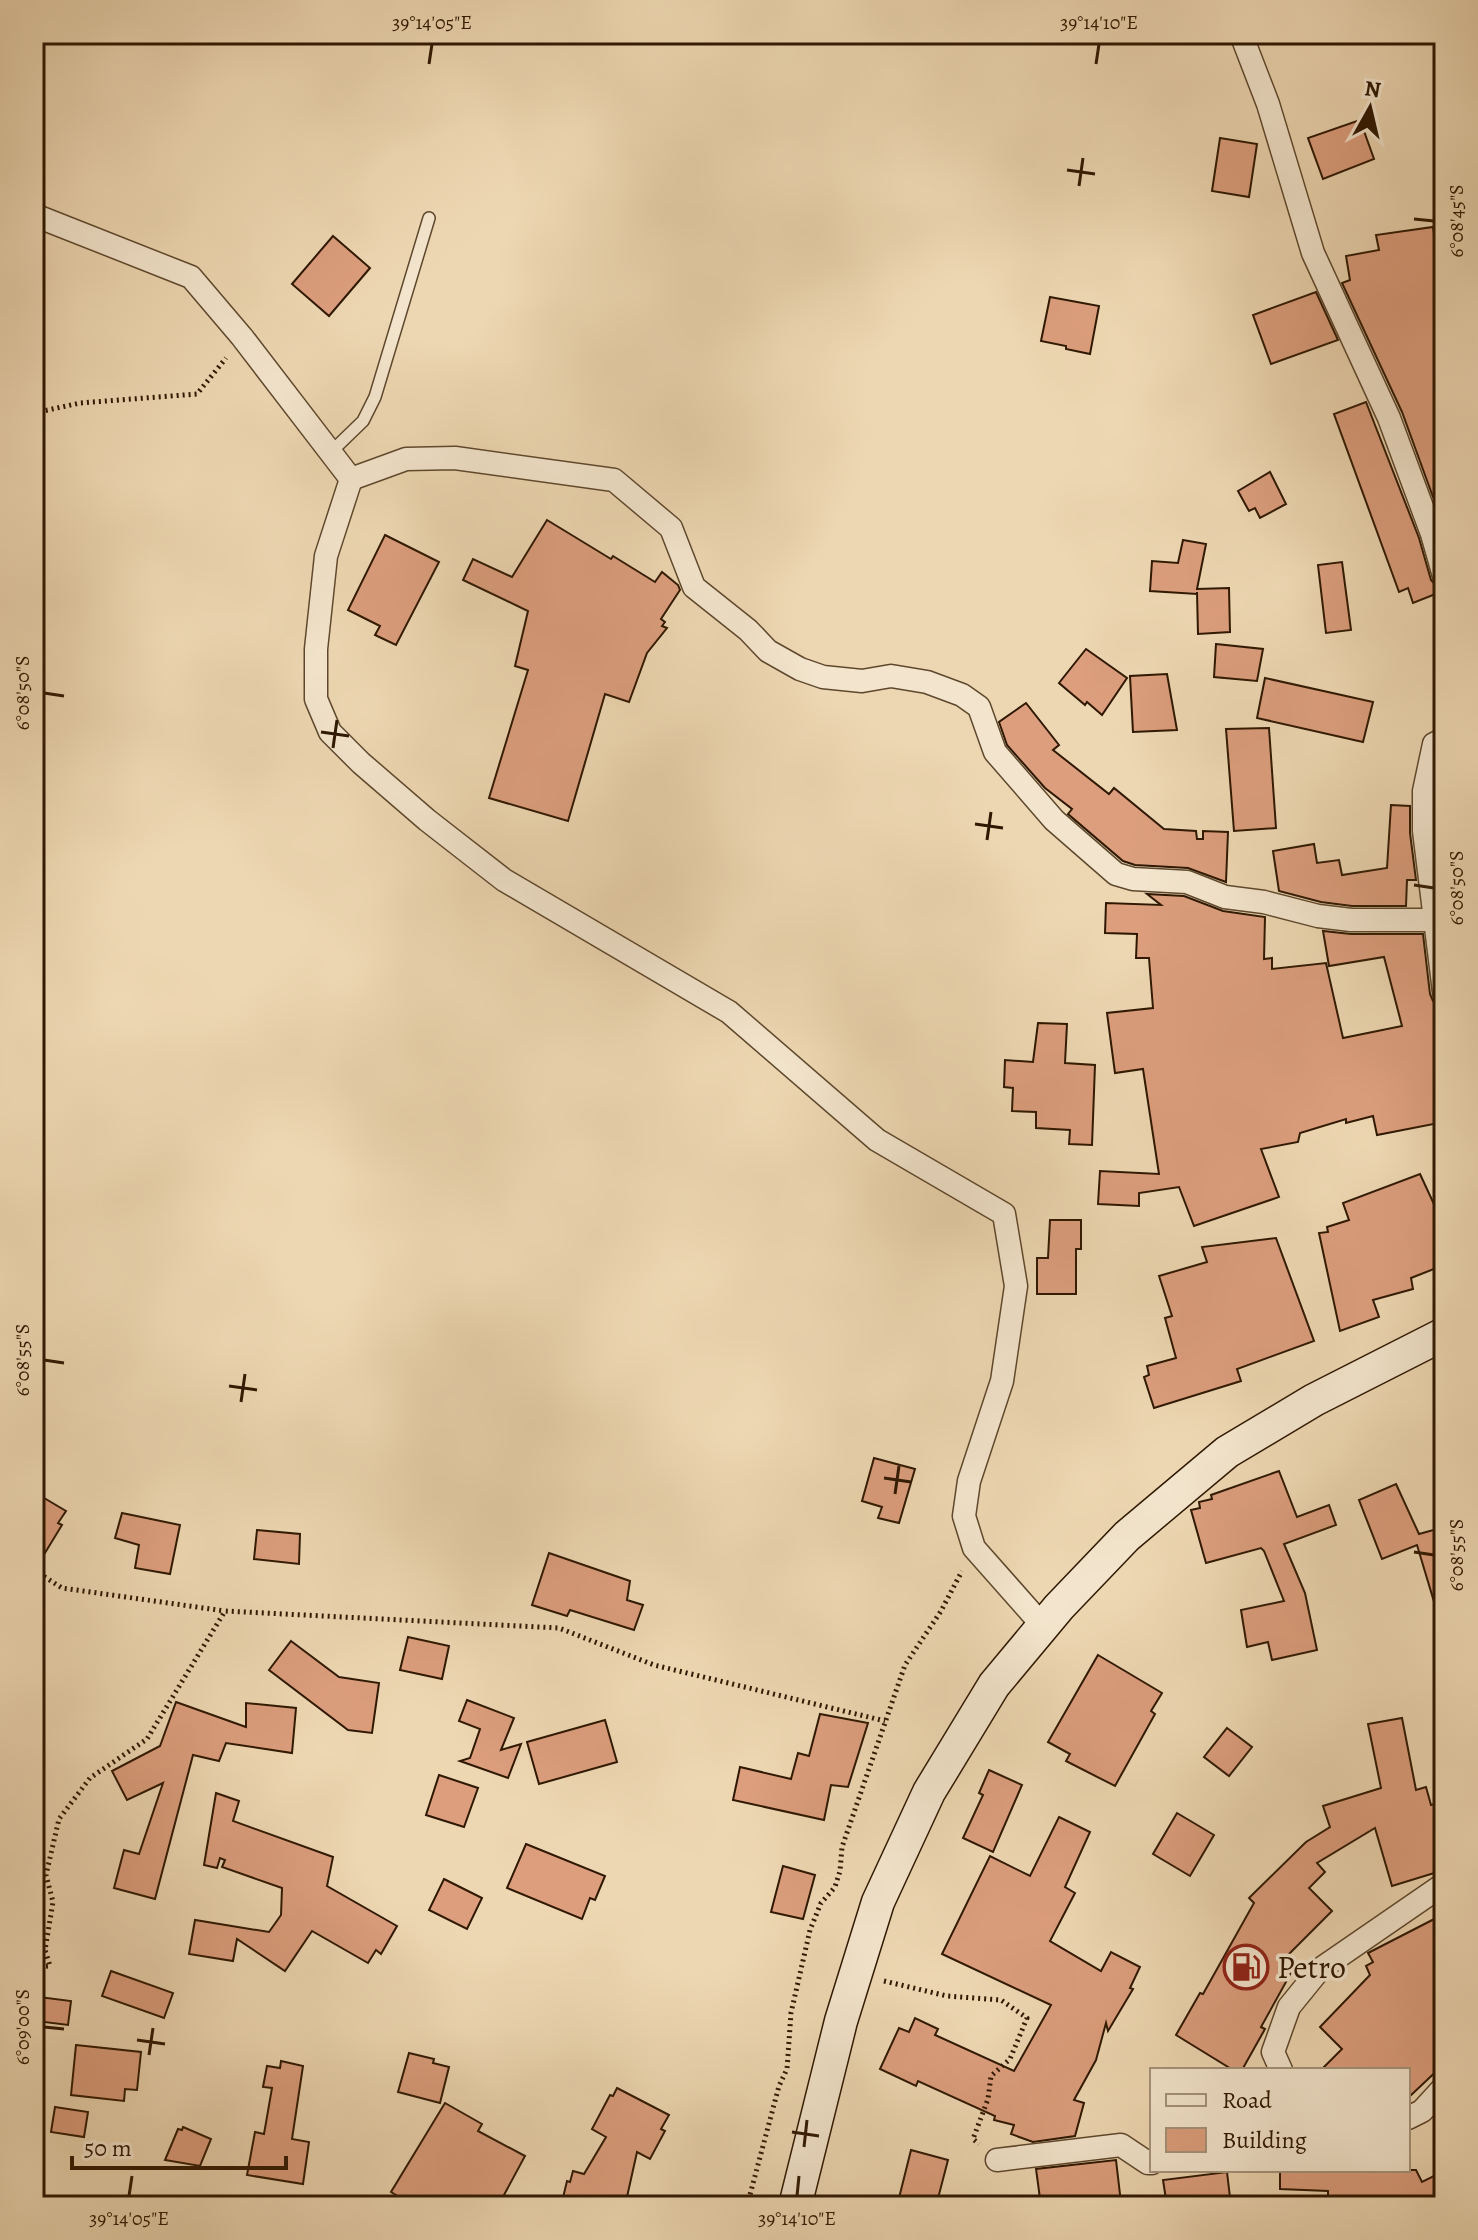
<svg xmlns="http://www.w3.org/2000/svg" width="1478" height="2240" font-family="Alegreya,serif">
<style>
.building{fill:#dc9e7d;stroke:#2f1801;stroke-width:2}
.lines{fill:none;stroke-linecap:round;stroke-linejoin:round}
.service-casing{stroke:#5e482d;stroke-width:14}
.minor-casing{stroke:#5e482d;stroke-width:25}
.secondary-casing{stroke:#2f1801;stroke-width:35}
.path{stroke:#2f1801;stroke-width:5;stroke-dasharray:2 4;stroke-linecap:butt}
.service{stroke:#f3e5cd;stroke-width:11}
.minor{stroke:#f3e5cd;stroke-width:22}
.secondary{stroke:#f3e5cd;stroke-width:32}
.ticks{fill:none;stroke:#2f1801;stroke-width:3}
.labels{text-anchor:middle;stroke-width:7;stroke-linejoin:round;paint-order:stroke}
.poi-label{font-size:32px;fill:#2f1801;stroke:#f3e5cd;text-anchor:start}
.neatline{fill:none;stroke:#2f1801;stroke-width:3}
.ticks-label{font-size:20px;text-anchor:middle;fill:#2f1801}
</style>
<rect width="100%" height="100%" fill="#edd7b2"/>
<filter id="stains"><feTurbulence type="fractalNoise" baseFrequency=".0025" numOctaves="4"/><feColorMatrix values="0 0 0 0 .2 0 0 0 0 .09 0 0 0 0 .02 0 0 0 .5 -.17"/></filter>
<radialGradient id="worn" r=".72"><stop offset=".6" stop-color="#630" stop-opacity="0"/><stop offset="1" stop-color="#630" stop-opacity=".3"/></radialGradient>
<g class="building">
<path d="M1360,120L1374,159L1323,179L1308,138Z"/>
<path d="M1220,138L1257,144L1249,197L1212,191Z"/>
<path d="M1433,227L1444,298V496L1433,497L1402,412L1342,283L1350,280L1346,256L1379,250L1376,235Z"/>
<path d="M333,236L370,268L329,316L292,284Z"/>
<path d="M1316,292L1338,340L1271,364L1253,315Z"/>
<path d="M1050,297L1099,306L1090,354L1066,349V346L1041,341Z"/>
<path d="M1366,402L1419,538L1431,580L1438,588V593L1413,603L1408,588L1399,592L1334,414Z"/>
<path d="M1270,472L1286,504L1260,518L1255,508L1249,511L1238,491Z"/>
<path d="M547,520L611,559L613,556L655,582L662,572L678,585L680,590L661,619L665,622L662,626L667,628L647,653L629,702L605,694L568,821L489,798L528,670L515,666L528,611L463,580L473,559L512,577Z"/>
<path d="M385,535L439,562L396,645L375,635L380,626L348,610Z"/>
<path d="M1183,540L1206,544L1197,589L1229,588L1230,632L1198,634L1197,592V594L1150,591L1152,561L1178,563Z"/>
<path d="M1342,562L1351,630L1326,633L1318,565Z"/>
<path d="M1216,644L1263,649L1257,681L1214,677Z"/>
<path d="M1086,649L1127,678L1102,715L1087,702L1085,705L1059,683Z"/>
<path d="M1167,674L1177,730L1133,732L1130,676Z"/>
<path d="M1265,678L1373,702L1363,742L1257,718Z"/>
<path d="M1026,703L1059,745L1053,750L1109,794L1114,788L1164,829L1196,831L1197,839H1203V831L1228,832L1226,882L1188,868L1135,865L1123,861L1068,814L1072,809L1045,788L1007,745L999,722Z"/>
<path d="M1269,728L1276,828L1234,831L1226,729Z"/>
<path d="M1391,805L1410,806V833L1416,880H1407L1406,906H1352L1321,902L1279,891L1273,851L1314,844L1317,863L1339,860L1342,875L1387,868Z"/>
<path d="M1147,894L1184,896L1223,911L1265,917L1264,959L1272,958V969L1326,963L1343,1038L1402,1026L1384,957L1329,966L1323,931L1351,934H1423L1430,994L1433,1001L1444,1006V1033L1438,1035L1444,1066V1122L1377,1135L1373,1116L1346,1123V1119L1300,1133L1298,1142L1261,1149L1279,1197L1194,1226L1179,1187L1139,1193V1206L1098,1204L1100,1171L1159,1174L1143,1069L1115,1073L1107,1013L1153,1008L1149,958H1136L1137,934L1105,933L1106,903L1161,905Z"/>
<path d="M1038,1023L1067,1024L1065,1063L1095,1065L1092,1145L1069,1144L1070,1130L1036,1128V1112L1012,1111L1013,1088L1004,1087L1005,1060L1033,1062Z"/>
<path d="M1420,1174L1439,1215L1444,1213V1265L1411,1278L1413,1289L1373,1300L1379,1317L1340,1331L1319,1233L1328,1232L1327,1227L1349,1220L1343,1203Z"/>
<path d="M1050,1220H1081V1249H1076V1294H1037V1258H1048Z"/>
<path d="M1276,1238L1314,1341L1237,1369L1241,1381L1154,1408L1144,1377L1149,1375L1147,1366L1176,1358L1165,1318L1172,1316L1159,1276L1207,1262L1202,1247Z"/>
<path d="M874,1458L915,1469L899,1523L878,1518L882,1507L862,1501Z"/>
<path d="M1279,1471L1297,1517L1329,1505L1336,1525L1284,1544L1305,1593L1317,1650L1272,1660L1268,1642L1247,1647L1241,1610L1284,1601L1264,1551L1261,1548L1206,1563L1191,1510L1200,1508L1199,1502L1212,1499L1211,1495Z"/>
<path d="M1396,1484L1419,1534L1444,1527V1614L1438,1615L1417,1545L1382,1559L1359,1500Z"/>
<path d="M34,1492L66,1511L58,1523L62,1525L34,1571Z"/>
<path d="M122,1513L180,1525L170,1574L135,1568L139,1545L115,1538Z"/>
<path d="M257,1530L300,1534L299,1564L254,1559Z"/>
<path d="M549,1553L630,1581L627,1600L643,1605L634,1630L570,1610L567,1616L532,1605Z"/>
<path d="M408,1637L449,1646L442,1679L400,1670Z"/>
<path d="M291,1641L339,1677L379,1683L372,1733L348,1730L269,1670Z"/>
<path d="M1098,1655L1162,1693L1151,1711L1155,1714L1115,1786L1066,1761L1070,1754L1048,1742Z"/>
<path d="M467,1700L514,1718L501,1750L521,1744L508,1778L460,1761L470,1758L480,1729L459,1721Z"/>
<path d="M176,1702L246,1727V1703L296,1708L292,1753L226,1743L219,1761L193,1755L155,1899L114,1888L124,1850L139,1854L163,1783L127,1800L112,1771L160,1746Z"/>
<path d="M820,1714L868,1723L848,1787L831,1785L824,1820L733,1800L740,1767L791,1779L798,1753L809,1756Z"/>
<path d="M1402,1718L1416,1790L1426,1787L1431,1805L1444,1801V1870L1392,1886L1375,1828L1317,1863L1325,1872L1309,1888L1332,1911L1285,1958L1296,1964L1261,2027L1265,2029L1242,2070H1233L1176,2035L1200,1993L1203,1994L1254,1903L1249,1898L1306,1842L1330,1827L1323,1806L1381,1788L1368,1724Z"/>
<path d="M605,1720L617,1762L539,1784L527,1742Z"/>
<path d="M1227,1728L1252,1747L1229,1776L1204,1757Z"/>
<path d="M989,1770L1022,1785L993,1852L963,1838L983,1795L979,1793Z"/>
<path d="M439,1775L478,1788L464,1827L426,1815Z"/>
<path d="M216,1793L239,1801L233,1821L333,1857L327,1886L397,1926L381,1954L376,1950L368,1963L312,1931L285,1971L237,1939L233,1961L189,1954L195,1920L269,1932L281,1915L282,1888L222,1867L225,1860L220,1858L217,1868L204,1865Z"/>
<path d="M1177,1813L1214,1835L1190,1876L1153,1854Z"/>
<path d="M1059,1817L1090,1832L1065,1887L1075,1893L1050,1941L1101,1971L1111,1952L1140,1967L1130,1988L1133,1989L1108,2031L1106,2023L1096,2060L1074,2100L1084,2103L1075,2136L1033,2142L1011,2134L1014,2125L994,2120L995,2116L918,2081L916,2086L880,2069L899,2028L909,2032L915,2018L938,2029L935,2035L1014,2071L1051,2005L942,1954L990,1856L1030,1876Z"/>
<path d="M526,1844L605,1876L595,1900L590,1898L582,1919L507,1888Z"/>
<path d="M783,1866L815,1875L803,1919L771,1912Z"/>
<path d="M444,1879L482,1898L467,1929L429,1910Z"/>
<path d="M1444,1914V2064L1408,2098V2070H1321L1342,2049L1320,2027L1370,1975L1366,1966L1373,1962L1368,1953Z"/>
<path d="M111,1971L173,1993L164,2018L102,1996Z"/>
<path d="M39,1997L71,2001L68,2025L36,2021Z"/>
<path d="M76,2045L141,2052L137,2090L125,2089L124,2101L71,2095Z"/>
<path d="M409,2053L434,2059L433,2063L449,2067L440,2103L398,2092Z"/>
<path d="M281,2061L303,2066L292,2139L309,2142L303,2184L247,2175L255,2132L264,2134L272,2088L263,2087L267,2066L280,2068Z"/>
<path d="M617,2088L669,2115L661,2129L665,2131L650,2159L637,2152L627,2197L631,2199L630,2206H561L567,2181L570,2182L573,2171L584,2174L606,2137L592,2129L610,2095L613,2096Z"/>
<path d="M445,2103L482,2124L478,2131L525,2156L498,2206H414L391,2192Z"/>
<path d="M55,2107L88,2112L84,2137L51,2132Z"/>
<path d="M183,2127L211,2139L200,2166L165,2160L178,2129L182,2130Z"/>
<path d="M911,2150L948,2160L936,2206H897Z"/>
<path d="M1116,2160L1121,2203L1096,2206H1041L1036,2169Z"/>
<path d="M1280,2170H1416L1422,2182L1444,2171V2206H1372L1379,2203L1328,2197V2191L1280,2189Z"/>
<path d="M1227,2172L1231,2206H1167L1163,2180Z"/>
</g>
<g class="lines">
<g class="service-casing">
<path id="service" d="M331,452L363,421L375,397L429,218"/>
</g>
<g class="minor-casing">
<g id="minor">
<path d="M1241,34L1268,104L1313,253L1389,418L1432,534L1444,576"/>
<path d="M34,215L191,277L242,337L351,479L406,459L455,458L614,480L671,528L694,587L748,630L768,651L800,669L823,677L862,681L891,676L927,682L962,695L979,707L995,752L1054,820L1116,874L1133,879L1187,882L1225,897L1264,902L1318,916L1351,920H1434"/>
<path d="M351,479L326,556L316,649V699L330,732L361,763L427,820L504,880L729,1012L877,1140L1004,1214L1016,1286L1002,1381L969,1481L964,1516L974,1548L1043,1626"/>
<path d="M1444,739L1434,744L1424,791V831L1444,992"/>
<path d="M1281,2070L1273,2052L1289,2007L1319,1970L1444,1884"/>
<path d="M1408,2118L1422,2111L1444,2087"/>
<path d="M997,2160L1121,2145L1148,2163H1152"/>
</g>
</g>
<g class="secondary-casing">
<path id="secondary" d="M795,2206L841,2021L878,1902L929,1792L994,1685L1059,1607L1127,1536L1227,1452L1314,1400L1444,1334"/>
</g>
<g class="path">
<path d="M34,413L80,403L197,394L226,358"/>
<path d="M34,1570L62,1588L225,1611"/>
<path d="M34,1873L46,1875"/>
<path d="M34,1967L50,1966L45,1950L53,1902L46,1875L59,1819L90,1778L147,1739L225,1611L559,1628L654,1665L885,1721"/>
<path d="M884,1981L947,1996L1001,2000L1027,2018L1010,2059L991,2076L988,2099L973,2139L979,2144"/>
<path d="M747,2206L779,2086L787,2069L791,2013L810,1930L821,1903L835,1887L840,1871L842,1847L905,1665L941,1611L962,1571"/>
</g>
<use href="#service" class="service"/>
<use href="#minor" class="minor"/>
<use href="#secondary" class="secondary"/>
</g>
<path class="ticks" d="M429,64L432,44M1096,64L1099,44M1067,170L1095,174M1079,186L1083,158M1414,219L1434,221M44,693L64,696M321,732L349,736M333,748L337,720M975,824L1003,828M987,840L991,812M1414,885L1434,888M44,1360L64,1363M229,1386L257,1390M241,1402L245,1374M884,1478L911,1482M895,1494L899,1466M1414,1552L1434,1555M44,2027L64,2029M137,2040L165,2044M149,2055L153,2028M792,2132L819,2136M804,2147L807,2120M129,2196L132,2176M797,2196L799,2176"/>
<defs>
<g id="fuel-ring" transform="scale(2.3)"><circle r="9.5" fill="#f3e5cd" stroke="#8f2418" stroke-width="1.5"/><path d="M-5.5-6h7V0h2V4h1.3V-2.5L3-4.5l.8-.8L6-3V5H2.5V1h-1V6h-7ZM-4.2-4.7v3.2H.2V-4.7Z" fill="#8f2418"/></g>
</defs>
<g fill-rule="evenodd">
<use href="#fuel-ring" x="1246" y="1967"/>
</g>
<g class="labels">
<g class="poi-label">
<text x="1277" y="1978">Petro</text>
</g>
</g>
<rect width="1478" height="2240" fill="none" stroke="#edd7b2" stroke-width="88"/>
<rect x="1150" y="2068" width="260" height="104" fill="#f3e5cd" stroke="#a5937b" stroke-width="2"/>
<rect x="1166" y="2094" width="40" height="12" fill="#f3e5cd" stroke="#a5937b" stroke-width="2"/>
<text x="1222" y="2108" font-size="24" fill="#2f1801">Road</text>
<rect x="1166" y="2128" width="40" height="24" fill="#dc9e7d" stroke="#a5937b" stroke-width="2"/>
<text x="1222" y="2148" font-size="24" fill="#2f1801">Building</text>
<g transform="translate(1370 108) rotate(8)" stroke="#f3e5cd" stroke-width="6" paint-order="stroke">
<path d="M0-6L14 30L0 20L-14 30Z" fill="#2f1801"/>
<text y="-12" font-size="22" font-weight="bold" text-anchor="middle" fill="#2f1801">N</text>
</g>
<path d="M72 2156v12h214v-12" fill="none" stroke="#2f1801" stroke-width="4"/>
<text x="84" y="2156" font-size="24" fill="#2f1801" stroke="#f3e5cd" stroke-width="6" paint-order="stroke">50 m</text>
<rect x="44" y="44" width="1390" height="2152" class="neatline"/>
<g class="ticks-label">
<text x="432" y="29">39°14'05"E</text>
<text x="1099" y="29">39°14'10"E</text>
<text transform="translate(1456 221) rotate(-90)" y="7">6°08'45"S</text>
<text transform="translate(22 693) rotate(-90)" y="7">6°08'50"S</text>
<text transform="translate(1456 888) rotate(-90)" y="7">6°08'50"S</text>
<text transform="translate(22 1360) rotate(-90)" y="7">6°08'55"S</text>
<text transform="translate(1456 1555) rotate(-90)" y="7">6°08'55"S</text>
<text transform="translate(22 2027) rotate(-90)" y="7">6°09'00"S</text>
<text x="129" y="2225">39°14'05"E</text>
<text x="797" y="2225">39°14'10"E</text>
</g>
<rect width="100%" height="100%" filter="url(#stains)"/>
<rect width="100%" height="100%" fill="url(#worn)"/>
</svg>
